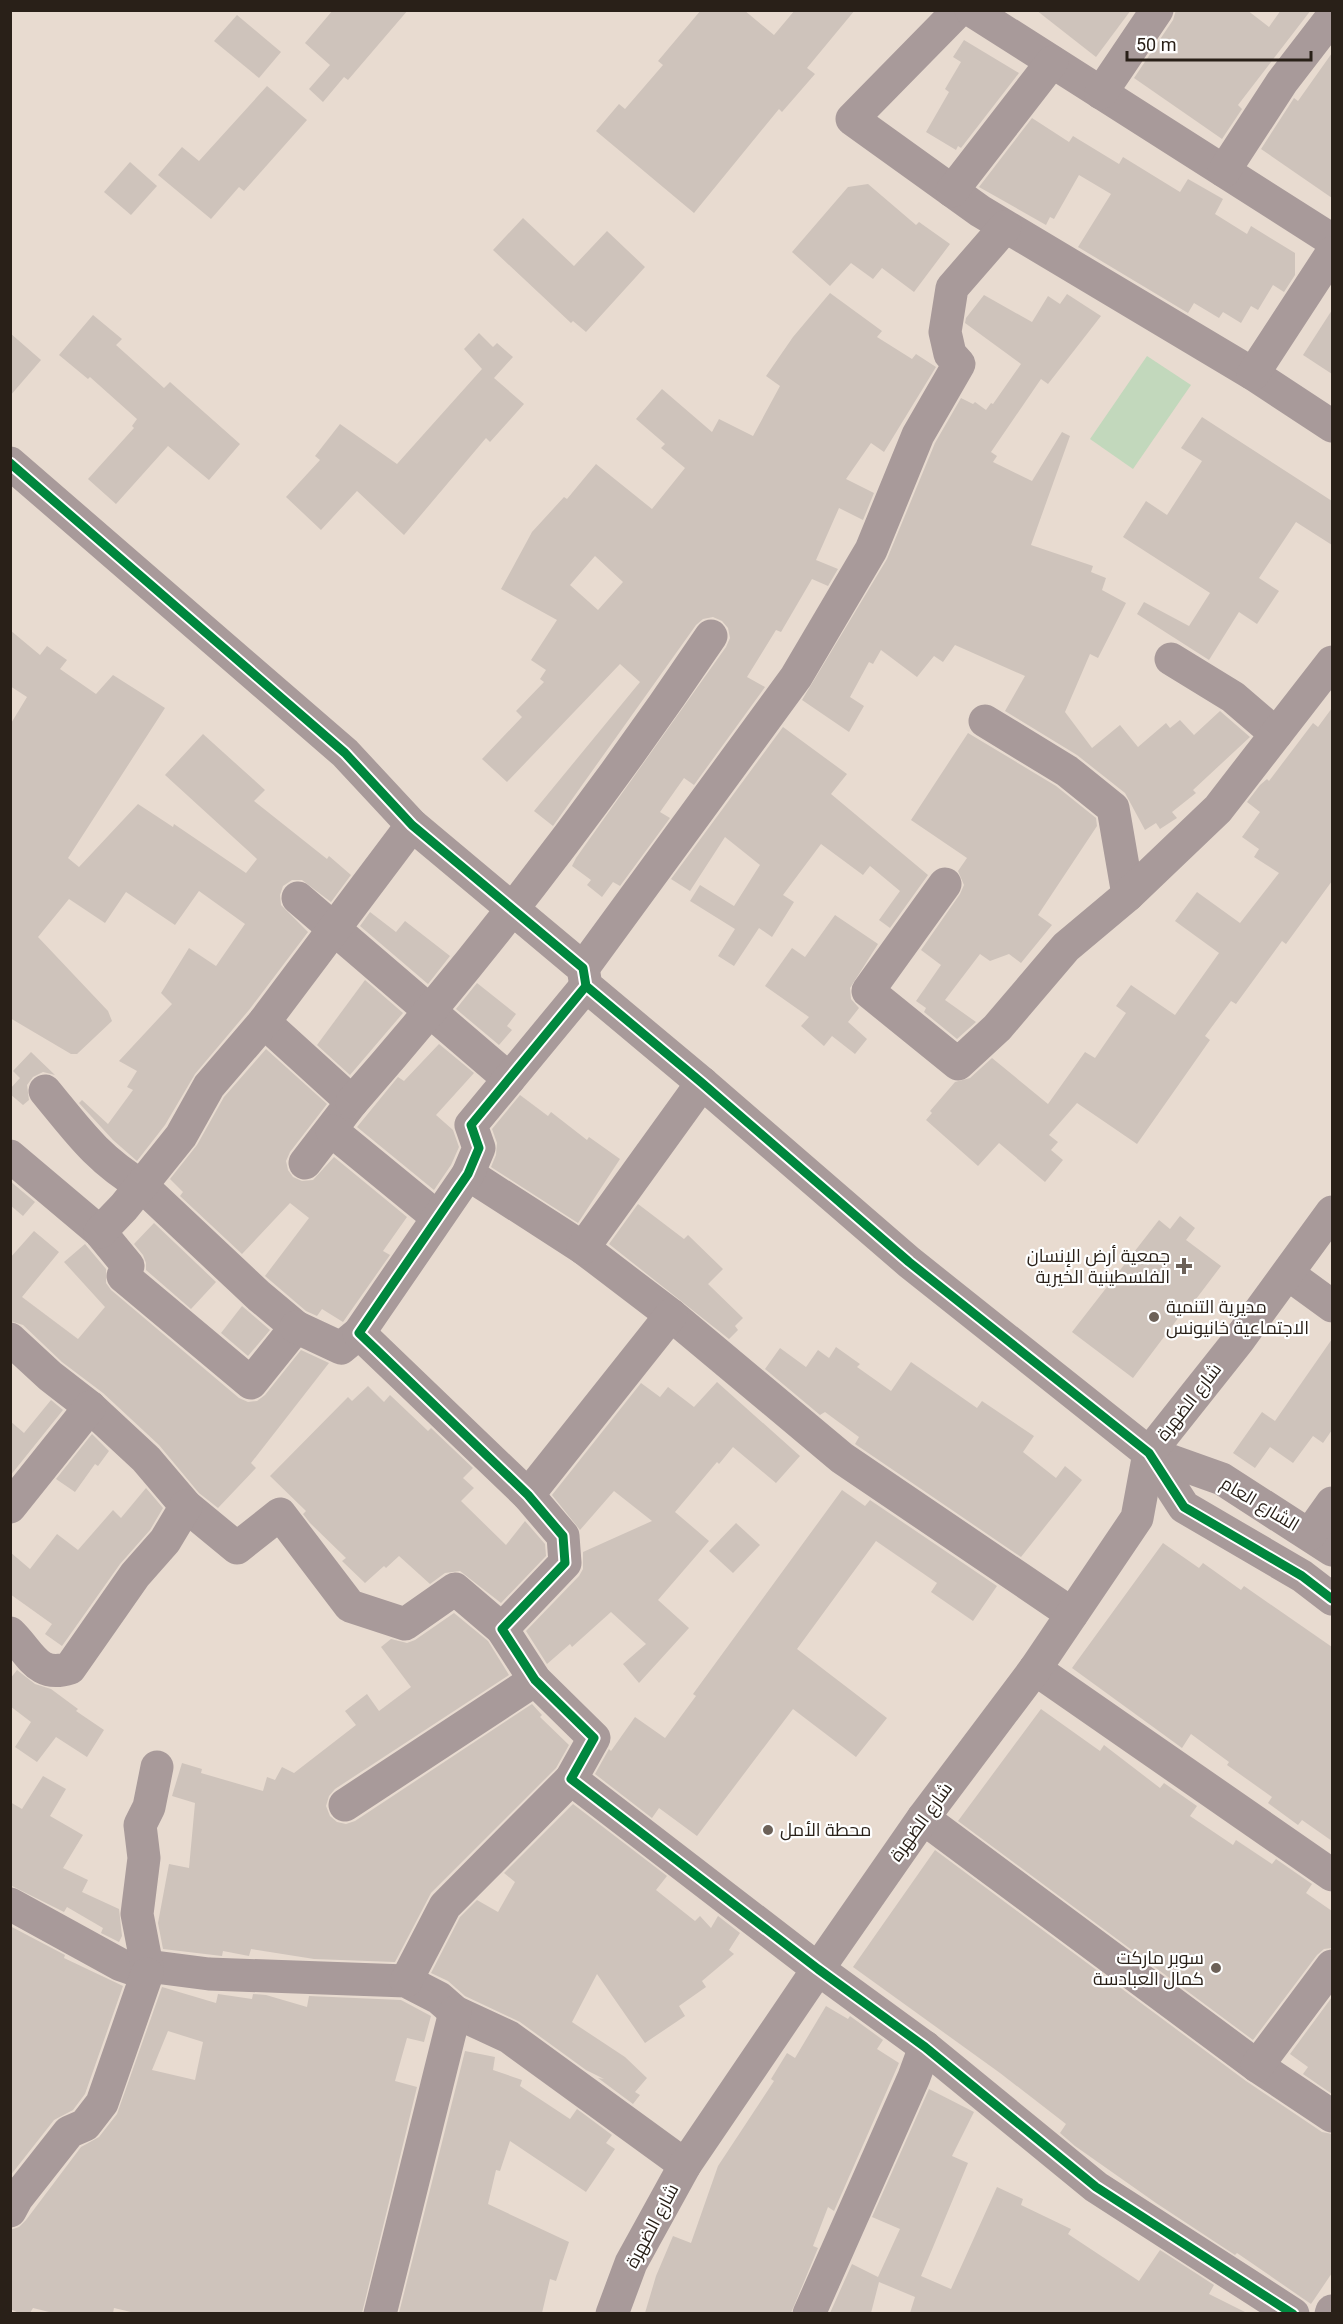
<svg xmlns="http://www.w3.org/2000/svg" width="1343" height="2324" font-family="Roboto,Cairo,sans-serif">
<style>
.green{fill:#c2d8bc}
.building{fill:#cec3bb;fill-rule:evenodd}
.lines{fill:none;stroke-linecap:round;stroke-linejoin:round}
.minor{stroke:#a89a9a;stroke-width:33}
.cycleway-casing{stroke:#fff;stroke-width:13}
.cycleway{stroke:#00873e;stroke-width:9}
.poi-dot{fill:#6c6158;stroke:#fff;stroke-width:2}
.labels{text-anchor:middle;stroke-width:4.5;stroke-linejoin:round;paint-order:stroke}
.poi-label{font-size:18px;fill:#292018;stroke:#fff;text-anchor:end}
.street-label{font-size:18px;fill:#292018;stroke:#fff}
</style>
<rect width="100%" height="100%" fill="#e8dbd0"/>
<path class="green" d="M1147,356L1191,385L1133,469L1090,439Z"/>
<g class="building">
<path d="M333,10H408L348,80L344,77L323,102L309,89L330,65L305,43Z"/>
<path d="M701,10H744L774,35L795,10H855L807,68L815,74L782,112L779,109L694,213L596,131L619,104L625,109L663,65L658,61Z"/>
<path d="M1036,10H1131L1096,57Z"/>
<path d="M1176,10H1247L1269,27L1281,10H1311L1238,105L1242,109L1222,139L1134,78L1173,20Z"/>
<path d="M237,15L281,52L259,78L214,41Z"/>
<path d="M964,40L1019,73L961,148L958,146L956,150L926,132L949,92L945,89L961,62L953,57Z"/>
<path d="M1332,53V198L1261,149L1294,98L1298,101Z"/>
<path d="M267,86L307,120L244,191L239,187L211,219L158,175L182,147L199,161Z"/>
<path d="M1032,118L1069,142L1073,136L1119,164L1123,157L1180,192L1188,179L1223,199L1215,214L1247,234L1251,226L1295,253V275L1284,292L1273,285L1258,310L1251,306L1241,323L1223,312L1219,318L1194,303L1188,313L1078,247L1111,194L1079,175L1054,219L1050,217L1046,225L979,187Z"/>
<path d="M130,162L157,186L131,215L104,192Z"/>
<path d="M868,184L916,225L919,222L950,244L914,292L882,268L873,279L851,263L830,286L792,252L848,187Z"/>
<path d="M523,218L574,266L607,231L645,267L586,332L573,321L571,323L493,250Z"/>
<path d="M830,293L882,331L877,337L912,359L916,354L936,367L884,452L871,443L846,479L874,493L863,520L839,508L816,560L838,569L828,586L812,579L781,632L776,630L747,677L765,687L694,785L684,778L660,812L670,818L620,886L613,882L602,897L587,885L591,880L572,866L576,858L726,647L730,638L728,628L722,621L713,617L703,619L696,625L553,826L534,811L640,682L620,664L507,782L482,759L522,717L516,711L544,682L540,679L546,670L531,660L557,620L501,589L532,532L564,497L567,499L596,464L652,509L685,468L661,448L665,444L636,419L662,389L712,432L719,419L753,436L780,386L766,376L793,337ZM595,556L623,582L598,610L570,585Z"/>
<path d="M1067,294L1101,316L1048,384L1041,379L991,452L997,456L993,462L1032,481L1062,432L1070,436L1031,545L1093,566L1091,572L1106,578L1102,590L1126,603L1098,658L1090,654L1065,712L1092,748L1120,725L1138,747L1166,723L1170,728L1180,720L1194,735L1220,711L1250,737L1193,790L1196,793L1172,812L1177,818L1160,829L1156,823L1145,830L1125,793L1077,755L1005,711L1025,676L955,645L943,662L934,656L917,677L881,650L873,664L869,662L850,697L864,706L849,732L802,700L887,559L935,443L961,398L973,404L975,402L986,410L991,403L993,404L1021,364L965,323L966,318L984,295L1032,322L1048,296L1060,304Z"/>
<path d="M1332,310V374L1303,355Z"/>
<path d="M93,315L122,339L116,345L164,388L170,382L240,444L209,480L168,446L116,504L88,479L134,428L132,426L137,419L90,377L88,379L59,355Z"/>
<path d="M10,333L41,360L10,396Z"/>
<path d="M479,333L493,347L497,343L513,357L494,378L524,404L490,442L486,438L404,535L357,491L321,530L286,497L320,460L315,456L340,424L397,464L482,369L464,349Z"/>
<path d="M1202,417L1332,501V545L1296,522L1259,578L1279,591L1257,624L1239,612L1209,660L1137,614L1144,602L1189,626L1210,593L1123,537L1146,501L1167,515L1202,461L1181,448Z"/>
<path d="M10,630L40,655L47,646L67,660L60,669L96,694L113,675L165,708L68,858L79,867L138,804L173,827L174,824L246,873L257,859L165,775L203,734L265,790L254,801L327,859L329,856L351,875L331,902L302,880H292L283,886L280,895L281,905L308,932L249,1010L195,1074L165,1125L137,1161L113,1140L79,1103L82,1100L108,1124L133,1090L127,1087L137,1071L119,1061L172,1004L161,993L189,948L216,966L245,924L199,891L175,925L126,892L105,923L69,899L38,937L108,1011L112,1021L77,1054H71L10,1018V725L27,697L10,686Z"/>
<path d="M1332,708V881L1286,944L1282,941L1236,1004L1231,1001L1205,1036L1210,1040L1137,1144L1077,1103L1049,1135L1058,1142L1051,1150L1063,1160L1045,1182L999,1143L978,1166L926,1120L932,1113L930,1111L955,1082L970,1078L992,1058L1048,1104L1085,1052L1095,1058L1126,1013L1116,1006L1131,985L1175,1015L1219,953L1175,921L1197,892L1240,923L1279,873L1254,857L1259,849L1242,837L1260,812L1247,802L1260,785L1267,779L1269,781L1313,723L1318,727Z"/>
<path d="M783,727L847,774L831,794L928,875L890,928L879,920L900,891L870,866L863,875L821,844L783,895L794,902L772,937L759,928L734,966L718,956L735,929L690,901L700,885L734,906L760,865L725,837L690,891L671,879Z"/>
<path d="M968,733L1056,786L1096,818L1097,826L1038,915L1052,925L1021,963L1009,954L990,961L980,954L945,1000L976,1022L957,1039L924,1012L926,1008L916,1001L941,965L921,950L960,894L964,885L958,871L967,858L911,820Z"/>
<path d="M370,912L396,932L405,921L450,956L428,984L360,926Z"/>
<path d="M835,915L878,944L850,988L851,999L859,1008L848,1022L867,1039L855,1054L832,1036L824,1046L801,1026L809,1017L765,986L792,948L805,957Z"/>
<path d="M365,980L403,1013L350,1075L317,1045Z"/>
<path d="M477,983L516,1014L507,1026L512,1030L499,1045L456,1009Z"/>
<path d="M439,1044L474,1073L436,1115L453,1130L459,1147L451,1165L434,1190L357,1127L398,1077L404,1081Z"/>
<path d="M266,1049L327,1104L290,1152L286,1161L288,1170L293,1177L302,1181L313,1180L334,1157L407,1217L383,1251L390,1255L343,1322L322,1309L317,1316L306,1311L265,1276L309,1218L290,1203L242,1254L180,1196L183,1192L170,1179L197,1145L224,1097Z"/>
<path d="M31,1052L55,1075L43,1072L33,1077L27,1085L29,1100L23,1105L10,1094V1089L20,1078L13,1071Z"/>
<path d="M520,1095L548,1116L551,1112L587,1140L589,1137L620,1159L578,1223L491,1167L496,1155L497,1143L492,1129Z"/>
<path d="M10,1181L35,1202L23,1216L10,1205Z"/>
<path d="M638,1204L684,1239L688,1235L723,1269L708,1284L743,1318L735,1326L738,1330L729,1339L609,1244Z"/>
<path d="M1180,1216L1195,1228L1186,1240L1221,1266L1193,1303L1191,1301L1133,1378L1072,1332L1159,1220L1170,1229Z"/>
<path d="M154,1223L216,1282L191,1309L146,1270V1263L143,1255L134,1244Z"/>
<path d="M34,1231L59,1252L22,1297L78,1339L105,1307L64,1262L85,1244L106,1269V1283L111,1290L239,1398L248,1402L257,1401L265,1395L301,1350L329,1363L251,1463L256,1468L218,1508L199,1493L159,1445L103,1393L62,1362L23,1325L10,1321V1258Z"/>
<path d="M242,1306L270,1330L248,1356L221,1333Z"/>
<path d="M1332,1339V1430L1323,1443L1313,1436L1293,1463L1270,1447L1255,1468L1233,1453L1262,1412L1275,1421Z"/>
<path d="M836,1347L860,1364L857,1367L891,1391L911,1362L977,1408L982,1401L1034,1436L1023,1452L1056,1478L1065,1466L1082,1480L1021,1557L855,1444L859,1437L825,1412L820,1415L765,1369L780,1348L806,1367L818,1350L829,1358Z"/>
<path d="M717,1382L800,1456L776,1483L733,1447L719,1464L717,1462L675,1512L709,1541L658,1600L689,1628L639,1683L623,1664L646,1644L611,1612L572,1647L570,1644L547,1664L526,1631L579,1576L583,1569V1552L652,1521L614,1491L580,1530L552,1495L641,1383L660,1397L668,1387L694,1407Z"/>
<path d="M368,1386L384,1402L390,1395L428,1431L431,1428L473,1468L463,1478L474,1488L461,1501L506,1545L525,1521L545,1544L546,1556L501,1603L460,1571L445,1573L430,1584L399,1556L386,1568L384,1566L365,1583L342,1561L346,1558L310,1523L303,1514L306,1511L270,1476L348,1397L352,1401Z"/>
<path d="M51,1400L63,1410L10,1476V1421L24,1433Z"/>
<path d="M92,1434L109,1451L98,1466L95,1464L75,1492L56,1479Z"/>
<path d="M146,1488L163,1508L150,1530L120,1564L62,1646L45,1634L52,1624L10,1594V1552L30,1569L57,1534L78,1550L113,1510L121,1518Z"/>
<path d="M842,1490L865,1506L870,1500L997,1586L973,1621L931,1592L937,1583L876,1541L797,1649L887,1718L856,1757L793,1709L697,1836L659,1808L652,1818L595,1774L609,1749L611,1751L635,1717L665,1738L696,1696L693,1694Z"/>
<path d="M736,1523L760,1545L733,1573L709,1551Z"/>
<path d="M1163,1543L1199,1568L1203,1563L1241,1590L1244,1586L1332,1647V1841L1302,1820L1298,1825L1268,1803L1272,1797L1227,1765L1229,1762L1191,1734L1182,1748L1072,1668Z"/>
<path d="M454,1613L488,1641L509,1675L335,1789L329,1796L326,1806L330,1816L337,1822L346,1824L355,1821L532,1704L542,1715L540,1717L569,1745L556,1768L431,1893L395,1962L314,1959L251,1949L249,1956L223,1951L222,1956L163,1949L158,1923L169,1864L189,1868L195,1803L172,1796L182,1763L202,1769L201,1773L263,1791L267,1777L275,1780L282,1767L294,1773L356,1725L345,1711L367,1694L379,1711L411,1687L381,1647L391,1639L407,1643L415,1640Z"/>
<path d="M17,1670L35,1684L51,1689L78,1709L76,1711L104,1730L87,1757L56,1737L37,1762L15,1747L31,1722L10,1706V1679Z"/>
<path d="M1041,1709L1100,1751L1104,1745L1160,1788L1164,1783L1197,1806L1190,1816L1233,1845L1236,1840L1272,1864L1276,1859L1312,1884L1306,1893L1332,1911V1948L1324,1949L1317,1955L1253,2040L958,1821Z"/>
<path d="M43,1776L66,1789L50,1816L83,1835L63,1868L88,1880L82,1892L119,1909L122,1936L119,1942L101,1933L103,1928L67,1907L64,1912L10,1885V1802L22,1809Z"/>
<path d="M573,1804L667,1876L656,1890L695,1921L700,1916L711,1928L718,1916L740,1933L729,1950L734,1954L702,1981L706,1987L679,2006L685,2016L645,2043L597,1974L572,2022L625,2057L647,2078L635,2092L640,2095L633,2104L598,2078L604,2079L586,2070L520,2022L465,1996L448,1981L431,1973L460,1917L477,1900L498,1912L515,1882L504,1873Z"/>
<path d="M935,1850L1246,2081L1322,2132L1332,2134V2273L1311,2304L1237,2253L1235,2255L1156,2203L1075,2146L1060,2133L1066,2124L1000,2073L853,1967Z"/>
<path d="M10,1926L65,1955L64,1958L123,1986L85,2094L73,2110L54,2120L10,2176Z"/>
<path d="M162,1987L216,2003L218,1994L252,1999L253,1994L266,1995L307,2007L309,1996L401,2000L431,2016L424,2042L407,2038L395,2081L417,2087L362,2313H135L114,2308L113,2313H53L33,2308L30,2313H19L10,2309V2230L19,2227L26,2220L81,2147L99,2137L117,2114ZM168,2031L203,2042L195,2080L152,2070Z"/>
<path d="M1332,1997V2094L1303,2074L1308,2067L1290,2054Z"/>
<path d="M826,2006L848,2019L850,2016L883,2040L877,2049L899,2063L834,2211L828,2207L813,2246L818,2248L791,2313H645L656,2276L673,2236L691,2243L718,2166L774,2081L771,2079L787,2053L795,2058Z"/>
<path d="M465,2051L495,2057L493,2070L522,2080L520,2086L570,2119L577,2109L612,2135L606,2143L615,2149L586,2192L510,2141L500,2171L496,2170L488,2204L569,2242L556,2281L550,2279L542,2313H399Z"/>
<path d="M929,2089L974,2112L952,2156L968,2163L921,2276L951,2289L997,2187L1023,2199L1021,2205L1071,2229L1068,2234L1139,2281L1160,2250L1214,2285L1209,2294L1247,2313H910L915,2297L879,2282L871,2313H830L852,2264L878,2277L900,2229L872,2217Z"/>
</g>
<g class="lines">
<g class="minor">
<path d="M959,10L852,119L980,211L1253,374L1332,426"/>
<path d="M971,10L1332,240"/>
<path d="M1101,93L1157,10"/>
<path d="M1224,171L1282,82L1332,17"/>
<path d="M952,191L1052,62"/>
<path d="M1253,374L1332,253"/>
<path d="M10,463L345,753L412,825L583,968L586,986L702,1083L909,1262L1149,1453L1184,1507L1302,1576L1332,1599"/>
<path d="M1171,659L1233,697L1276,734"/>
<path d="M985,721L1067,771L1113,808L1128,895"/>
<path d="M945,884L868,991L958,1064L997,1028L1066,947L1128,895L1218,809L1332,662"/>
<path d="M298,898L509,1079"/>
<path d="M583,968L796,677L871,550L918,435L959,364L950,354L945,332L952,288L1005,227"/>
<path d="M264,1022L352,1102L305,1163"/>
<path d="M352,1102C483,953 600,801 711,636"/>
<path d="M332,1131L437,1217"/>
<path d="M10,1156L100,1232L128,1266L123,1276L251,1383L296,1327L259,1296L142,1186C96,1158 78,1131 45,1091"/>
<path d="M468,1174L583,1248L671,1315L842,1458L1072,1614"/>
<path d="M100,1232L124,1207L181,1136L209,1086L264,1022L412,825"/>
<path d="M583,1248L702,1083"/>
<path d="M1288,1274L1332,1306"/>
<path d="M296,1327L341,1348L359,1333L468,1174L479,1148L471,1125L586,986"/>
<path d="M359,1333L528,1495L563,1536L565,1563L502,1629L535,1680L594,1738L571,1779L818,1969L925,2047L1096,2187L1293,2314"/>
<path d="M10,1339L50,1376L90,1407L146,1459L186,1506L237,1548L280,1514L350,1606L405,1624L455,1589L502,1629"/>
<path d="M1149,1453L1222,1479L1332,1550"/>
<path d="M528,1495L671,1315"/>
<path d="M10,1507L90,1407"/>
<path d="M1310,1534L1332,1503"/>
<path d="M10,1633C31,1653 37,1679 70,1668L135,1575L165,1541L186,1506"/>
<path d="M1035,1669L1332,1875"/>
<path d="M345,1805L535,1680"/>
<path d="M923,1818L1257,2066L1332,2116"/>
<path d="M10,1904L121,1965L147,1974V1966L209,1974L406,1981L439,1998L455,2012L509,2037L685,2165"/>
<path d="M147,1966L137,1914L144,1858L140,1825L149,1807L157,1767"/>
<path d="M406,1981L445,1906L571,1779"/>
<path d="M1257,2066L1332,1966"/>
<path d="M10,2211L17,2198L69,2132L85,2125L102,2103L147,1974"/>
<path d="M380,2314L455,2012"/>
<path d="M612,2314L631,2263L685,2165L818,1969L923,1818L1035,1669L1137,1518L1149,1453L1238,1341L1332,1212"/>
<path d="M809,2314L914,2077L925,2047"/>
<path d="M1331,2314L1332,2311"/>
</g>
<g class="cycleway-casing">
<g id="cycleway">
<path d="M10,463L345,753L412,825L583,968L586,986L702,1083L909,1262L1149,1453L1184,1507L1302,1576L1332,1599"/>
<path d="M586,986L471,1125L479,1148L468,1174L359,1333L528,1495L563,1536L565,1563L502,1629L535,1680L594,1738L571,1779L818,1969L925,2047L1096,2187L1293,2314"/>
</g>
</g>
<use href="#cycleway" class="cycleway"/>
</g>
<g class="poi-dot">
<path d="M1181 1257h6v6h6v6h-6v6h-6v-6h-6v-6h6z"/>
<circle cx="1154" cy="1317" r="6"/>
<circle cx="768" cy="1830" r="6"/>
<circle cx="1216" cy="1968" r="6"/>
</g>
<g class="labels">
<g class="poi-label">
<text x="1170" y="1262">جمعية أرض الإنسان<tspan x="1170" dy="21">الفلسطينية الخيرية</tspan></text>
<text x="1166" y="1313" text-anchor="start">مديرية التنمية<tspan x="1166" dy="21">الاجتماعية خانيونس</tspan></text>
<text x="780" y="1836" text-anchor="start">محطة الأمل</text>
<text x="1204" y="1964">سوبر ماركت<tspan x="1204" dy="21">كمال العبادسة</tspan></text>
</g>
<g class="street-label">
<text transform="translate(1189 1402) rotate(-52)" y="6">شارع الضهرة</text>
<text transform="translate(1260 1504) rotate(31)" y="6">الشارع العام</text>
<text transform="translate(921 1822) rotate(-54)" y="6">شارع الضهرة</text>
<text transform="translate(652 2226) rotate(-62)" y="6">شارع الضهرة</text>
</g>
</g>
<rect width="1343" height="2324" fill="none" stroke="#292018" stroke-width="24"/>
<path d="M1127 51v9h184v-9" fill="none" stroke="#292018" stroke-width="3"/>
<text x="1136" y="51" font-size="18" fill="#292018" stroke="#ffffff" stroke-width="4.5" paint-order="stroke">50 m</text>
</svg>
